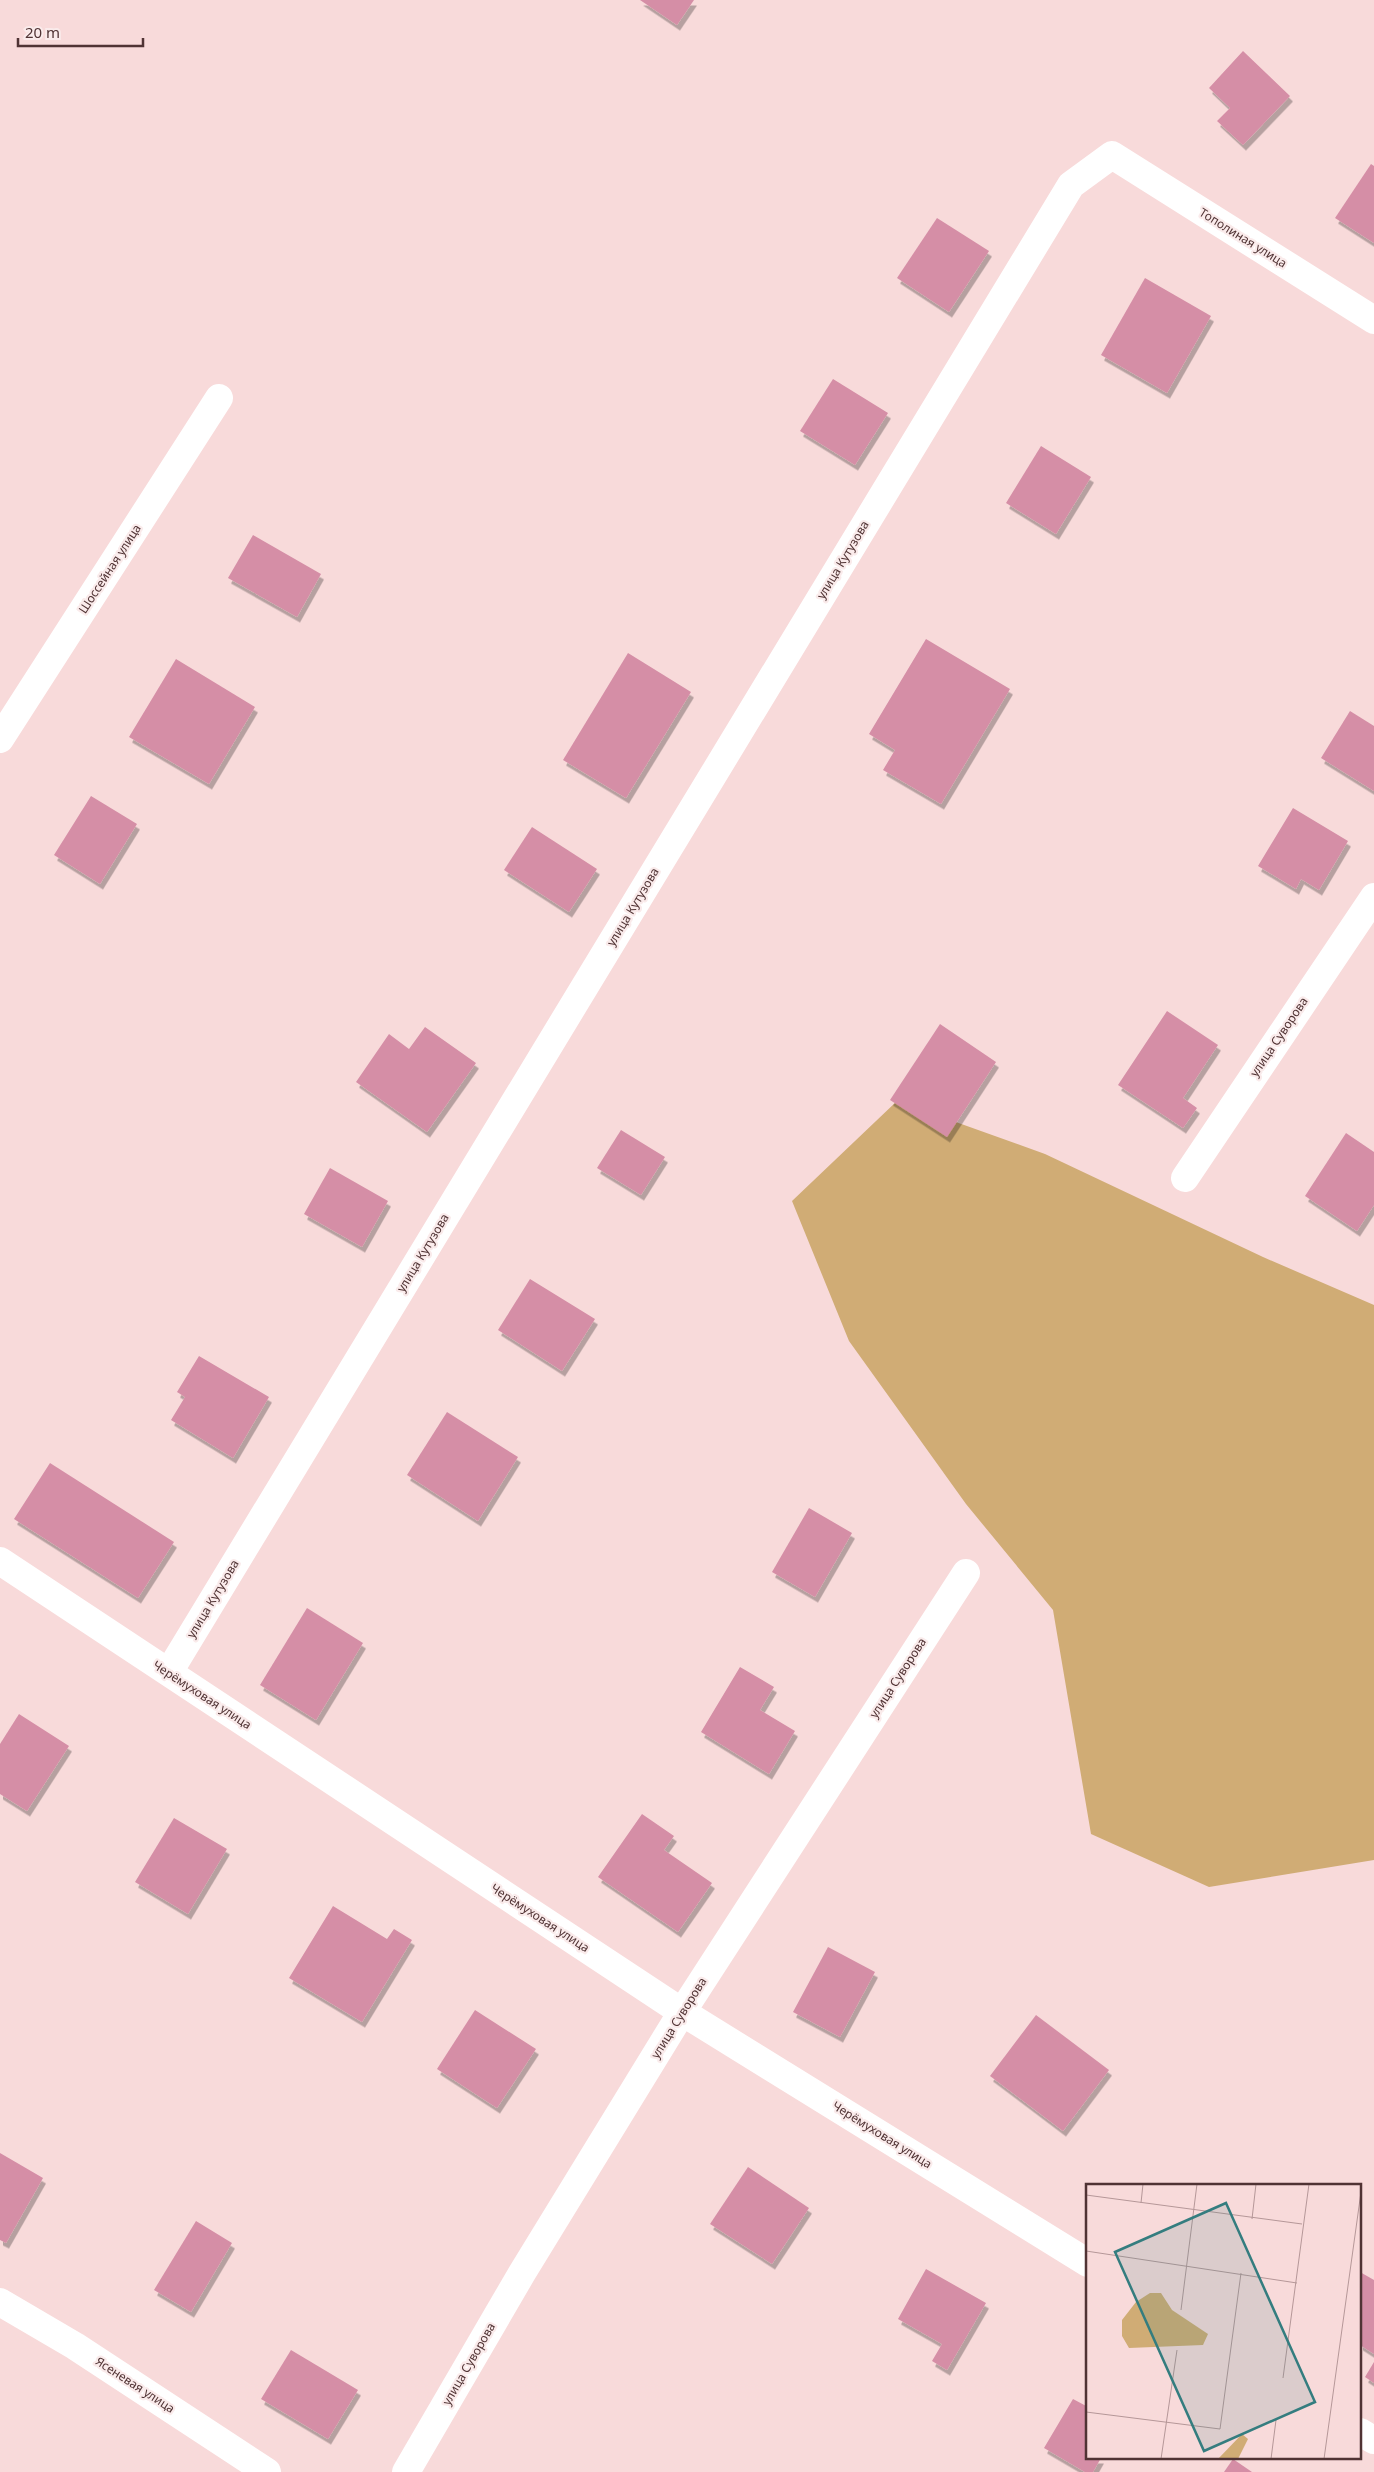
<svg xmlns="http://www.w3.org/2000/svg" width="1374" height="2472" font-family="'Noto Sans',sans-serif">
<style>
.green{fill:#d0ac75}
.building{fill:#d58ea6;filter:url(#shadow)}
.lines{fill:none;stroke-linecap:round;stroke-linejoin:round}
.minor{stroke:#fff;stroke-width:28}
.labels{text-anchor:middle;stroke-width:4.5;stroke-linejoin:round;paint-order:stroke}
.street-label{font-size:12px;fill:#503334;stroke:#faebeb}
.inset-road{fill:none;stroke:#b59798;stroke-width:1}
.view{fill:#347d7f;fill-opacity:0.15;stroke:#347d7f;stroke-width:2.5}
.inset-edge{fill:none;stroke:#503334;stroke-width:2.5}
</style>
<defs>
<filter id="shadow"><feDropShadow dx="3" dy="5.5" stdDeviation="0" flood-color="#0004"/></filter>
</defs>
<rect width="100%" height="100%" fill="#f8dada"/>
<path class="green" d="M897,1101L1045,1154L1263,1257L1374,1305V1860L1209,1887L1091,1834L1053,1610L966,1504L849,1341L792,1201Z"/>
<g class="building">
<path d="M640,0H694L677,25Z"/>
<path d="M1243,51L1290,96L1243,145L1217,121L1230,108L1209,88Z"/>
<path d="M1371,164L1374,166V243L1335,218Z"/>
<path d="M937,218L989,251L949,312L897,278Z"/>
<path d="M1145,278L1211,316L1167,393L1101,355Z"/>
<path d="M833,379L888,413L855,465L800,431Z"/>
<path d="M1041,446L1091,477L1056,534L1006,503Z"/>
<path d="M253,535L321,574L297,617L228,578Z"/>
<path d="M926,639L1010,689L941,804L883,770L895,750L869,734Z"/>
<path d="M628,653L691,692L626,798L563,760Z"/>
<path d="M176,659L255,707L209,784L129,737Z"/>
<path d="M1350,711L1374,726V791L1321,758Z"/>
<path d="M91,796L137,824L100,884L54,855Z"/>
<path d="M1293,808L1348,841L1319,890L1301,879L1296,889L1258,866Z"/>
<path d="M532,827L597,869L569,912L504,870Z"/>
<path d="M1167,1011L1218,1045L1183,1098L1197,1108L1183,1128L1118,1085Z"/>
<path d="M940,1024L996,1062L947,1137L890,1100Z"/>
<path d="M425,1027L476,1063L427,1132L356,1082L389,1034L409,1049Z"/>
<path d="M621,1130L665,1157L641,1195L597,1168Z"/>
<path d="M1346,1133L1374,1152V1205L1357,1231L1305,1196Z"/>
<path d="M330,1168L388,1201L362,1247L304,1214Z"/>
<path d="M530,1279L595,1319L562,1371L498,1330Z"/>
<path d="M199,1356L269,1397L233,1458L171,1420L185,1397L177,1392Z"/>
<path d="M447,1412L518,1457L478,1521L407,1475Z"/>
<path d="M50,1463L174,1542L138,1598L14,1519Z"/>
<path d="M809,1508L852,1533L815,1597L772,1572Z"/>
<path d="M307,1608L363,1643L316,1720L260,1685Z"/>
<path d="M740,1667L774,1687L760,1710L795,1731L769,1774L701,1732Z"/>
<path d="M19,1714L69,1746L27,1811L0,1794V1744Z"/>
<path d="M642,1814L674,1836L664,1850L712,1883L678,1932L598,1877Z"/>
<path d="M174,1818L227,1849L188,1914L135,1882Z"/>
<path d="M333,1906L387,1939L394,1929L412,1940L362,2022L289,1978Z"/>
<path d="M828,1947L875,1972L840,2037L793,2012Z"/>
<path d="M475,2010L536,2049L497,2108L437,2069Z"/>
<path d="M1036,2015L1109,2070L1063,2131L990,2076Z"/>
<path d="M0,2153L43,2178L6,2243L0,2240Z"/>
<path d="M748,2167L809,2208L772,2264L710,2224Z"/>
<path d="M196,2221L232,2243L191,2312L154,2290Z"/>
<path d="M926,2269L986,2303L947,2370L932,2361L942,2344L898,2319Z"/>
<path d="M1360,2272L1374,2280V2354L1360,2345Z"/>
<path d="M291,2350L358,2390L328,2439L261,2399Z"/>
<path d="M1374,2362V2383L1365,2377Z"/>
<path d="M1073,2399L1088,2407V2458H1101L1093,2472H1085L1044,2448Z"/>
<path d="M1233,2459L1252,2472H1224Z"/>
</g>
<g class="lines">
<g class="minor">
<path d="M0,739L219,398"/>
<path d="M1185,1178L1374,897"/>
<path d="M0,1561L682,2012L1088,2263"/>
<path d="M169,1672L1071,185L1112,155L1374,320"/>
<path d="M0,2302L75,2346L267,2472"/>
<path d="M1360,2432L1374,2440"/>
<path d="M406,2472L522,2273L682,2012L966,1573"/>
</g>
</g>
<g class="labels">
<g class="street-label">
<text transform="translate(1243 238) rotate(32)" y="4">Тополиная улица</text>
<text transform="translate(843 560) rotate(-59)" y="4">улица Кутузова</text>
<text transform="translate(110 569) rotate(-57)" y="4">Шоссейная улица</text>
<text transform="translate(633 907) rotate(-59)" y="4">улица Кутузова</text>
<text transform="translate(1279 1037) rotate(-56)" y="4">улица Суворова</text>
<text transform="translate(423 1253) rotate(-59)" y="4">улица Кутузова</text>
<text transform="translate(213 1599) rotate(-59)" y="4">улица Кутузова</text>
<text transform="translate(898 1678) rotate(-57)" y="4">улица Суворова</text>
<text transform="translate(202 1695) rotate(33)" y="4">Черёмуховая улица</text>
<text transform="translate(540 1918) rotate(33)" y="4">Черёмуховая улица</text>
<text transform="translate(679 2018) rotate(-58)" y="4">улица Суворова</text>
<text transform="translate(882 2135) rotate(32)" y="4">Черёмуховая улица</text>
<text transform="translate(469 2364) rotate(-60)" y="4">улица Суворова</text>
<text transform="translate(135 2385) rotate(33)" y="4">Ясеневая улица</text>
</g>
</g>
<g transform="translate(1086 2184)">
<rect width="275" height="275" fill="#f8dada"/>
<path d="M64,109H75L86,126L122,150L117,161L43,164L36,152V136L50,118ZM156,250L162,255L152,275H132Z" fill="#d0ac75"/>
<path class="inset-road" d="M0,11L216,40M55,19L57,0M166,35L170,0M0,67L211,99M95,126L111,0M197,194L223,0M0,228L134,245L155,89M75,275L91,166M185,275L190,236M238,275L275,8"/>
<path class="view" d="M140,19L229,218L118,267L29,68Z"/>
<rect width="275" height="275" class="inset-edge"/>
</g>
<path d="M18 38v8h125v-8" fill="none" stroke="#503334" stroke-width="2.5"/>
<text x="25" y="38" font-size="15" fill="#503334" stroke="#faebeb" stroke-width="4" paint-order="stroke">20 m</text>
</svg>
